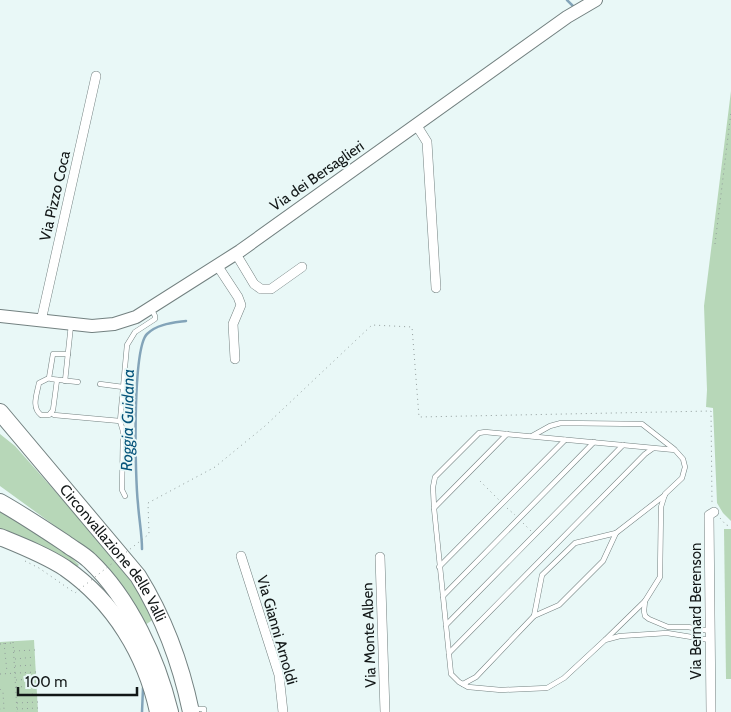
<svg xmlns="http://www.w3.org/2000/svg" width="731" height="712" font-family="Cabin,sans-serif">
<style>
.green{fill:#b7d7b8}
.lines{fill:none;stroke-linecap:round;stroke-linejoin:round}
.stream{stroke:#83a4b9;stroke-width:2.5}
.lane-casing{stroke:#738180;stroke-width:5.5}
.street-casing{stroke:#738180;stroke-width:10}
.secondary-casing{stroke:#738180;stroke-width:14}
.highway-casing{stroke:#738180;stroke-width:18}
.path{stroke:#919c9b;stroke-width:1;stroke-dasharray:1 4;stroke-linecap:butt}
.lane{stroke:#fff;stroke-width:4.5}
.street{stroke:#fff;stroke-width:9}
.secondary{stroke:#fff;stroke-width:12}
.highway{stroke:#fff;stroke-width:16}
.path-bridge{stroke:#919c9b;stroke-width:1;stroke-dasharray:1 4;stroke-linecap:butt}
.labels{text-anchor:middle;stroke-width:4;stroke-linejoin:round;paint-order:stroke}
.street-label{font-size:15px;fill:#121717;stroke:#e9f8f7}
.water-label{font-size:16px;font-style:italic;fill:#05537a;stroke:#e9f8f7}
</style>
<rect width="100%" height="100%" fill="#e9f8f7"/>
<g class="green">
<path d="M731,91V521L723,513L717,503L713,408L706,407L707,390L704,306Z"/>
<path d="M0,434L15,446L77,516L113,549L157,617L145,625L92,556L62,531L0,486Z"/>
<path d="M0,509L64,550L79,565L73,570L0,533Z"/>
<path d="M724,529H731V679H726Z"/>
<path d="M34,640L38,712H0V642Z"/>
</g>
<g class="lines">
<g class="stream">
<path d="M567,0L575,8"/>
<path d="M142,549C142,534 139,519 138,504C135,478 132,349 147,334C157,324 172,323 186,321"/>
<path d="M142,712L143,688"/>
</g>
<g class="lane-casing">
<g id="lane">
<path d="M68,354H53L49,378L51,379L78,382"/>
<path d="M49,378L39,383C37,394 31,407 41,415H49L53,410L57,380"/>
<path d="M65,381L71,325"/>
<path d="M100,384L123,387"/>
<path d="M51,413L54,415L120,421L127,345L135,332L155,319V316L152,310"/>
<path d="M120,421L123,431L122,490L125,496"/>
<path d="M532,436L550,426L561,423L642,424L674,449"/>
<path d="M434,508L507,434"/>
<path d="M439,567L565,440"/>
<path d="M443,596L594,442"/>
<path d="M534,616L559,605L603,561L616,533"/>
<path d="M446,625L623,445"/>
<path d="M710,631L688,627H668L649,619L645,616L644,611L645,601L660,577L661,507L665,494L682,478L685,467L683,459L675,450L485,432L479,433L435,477L433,487L434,508L451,674L459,682L468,687L501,690L547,688L564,678L605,640L620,636L667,633L710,640"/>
<path d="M606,639L645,601"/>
<path d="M449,653L645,454L652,449"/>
<path d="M463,684L476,677L534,616L542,575L575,543L616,533L665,495"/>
<path d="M193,709H204V712"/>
</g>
</g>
<g class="street-casing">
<g id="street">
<path d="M417,126L427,142L436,288"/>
<path d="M236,254L254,284L261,289H271L302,267"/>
<path d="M217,265L238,297L241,305L233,324L235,359"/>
<path d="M41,321L96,76"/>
<path d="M241,556L279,675L283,712"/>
<path d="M380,557L385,712"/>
<path d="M711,712L709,515L714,512"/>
</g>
</g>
<g class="secondary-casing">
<path id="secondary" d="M0,316L92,326L114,324L136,317L240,251L567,17L596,0"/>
</g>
<g class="highway-casing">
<g id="highway">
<path id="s1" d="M0,412L138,576C164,618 181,664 191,712"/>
<path d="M0,502C23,515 44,529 65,543C73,549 83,554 90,561C130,599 157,659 170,712"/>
<path d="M0,537C22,546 45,555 65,568C114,602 146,655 158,712"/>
</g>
</g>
<g class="path">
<path d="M715,244L731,112"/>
<path d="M480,481L499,500"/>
<path d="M148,503L215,467L265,426L372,325L412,327L419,417L711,411L712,503"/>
<path d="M507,508L515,515"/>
<path d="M720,518L726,525L731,526"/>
<path d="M523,523L531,531"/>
<path d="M13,642L17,712"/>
<path d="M4,643L7,672"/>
<path d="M0,644L12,643"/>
<path d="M14,651L35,650"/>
<path d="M15,659L35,657"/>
<path d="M15,666L35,665"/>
<path d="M0,674L36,672"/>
<path d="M16,680L36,679"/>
<path d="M16,687L37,686"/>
<path d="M0,689L3,692L4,709H0"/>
<path d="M17,695L37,694"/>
<path d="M17,703L38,702"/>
<path d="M17,709L38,708"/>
</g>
<use href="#lane" class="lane"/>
<use href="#street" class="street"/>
<use href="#secondary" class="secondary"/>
<use href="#highway" class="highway"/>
<path class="path-bridge" d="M25,561L39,568L75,593L149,534L148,503"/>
</g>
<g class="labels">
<g class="street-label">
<text transform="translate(317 176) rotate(-35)" y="5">Via dei Bersaglieri</text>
<text transform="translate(55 196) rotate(-77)" y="5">Via Pizzo Coca</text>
<text dy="5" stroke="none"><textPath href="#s1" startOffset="181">Circonvallazione delle Valli</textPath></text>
<text transform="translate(696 611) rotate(-90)" y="5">Via Bernard Berenson</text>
<text transform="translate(277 630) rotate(74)" y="5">Via Gianni Arnoldi</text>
<text transform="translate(369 635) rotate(-92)" y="5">Via Monte Alben</text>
</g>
<g class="water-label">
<text transform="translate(127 420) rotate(-89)" y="6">Roggia Guidana</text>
</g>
</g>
<path d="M18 687v8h119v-8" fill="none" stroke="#121717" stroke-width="2.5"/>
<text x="25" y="687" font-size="15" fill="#121717" stroke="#e9f8f7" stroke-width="4" paint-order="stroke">100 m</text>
</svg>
